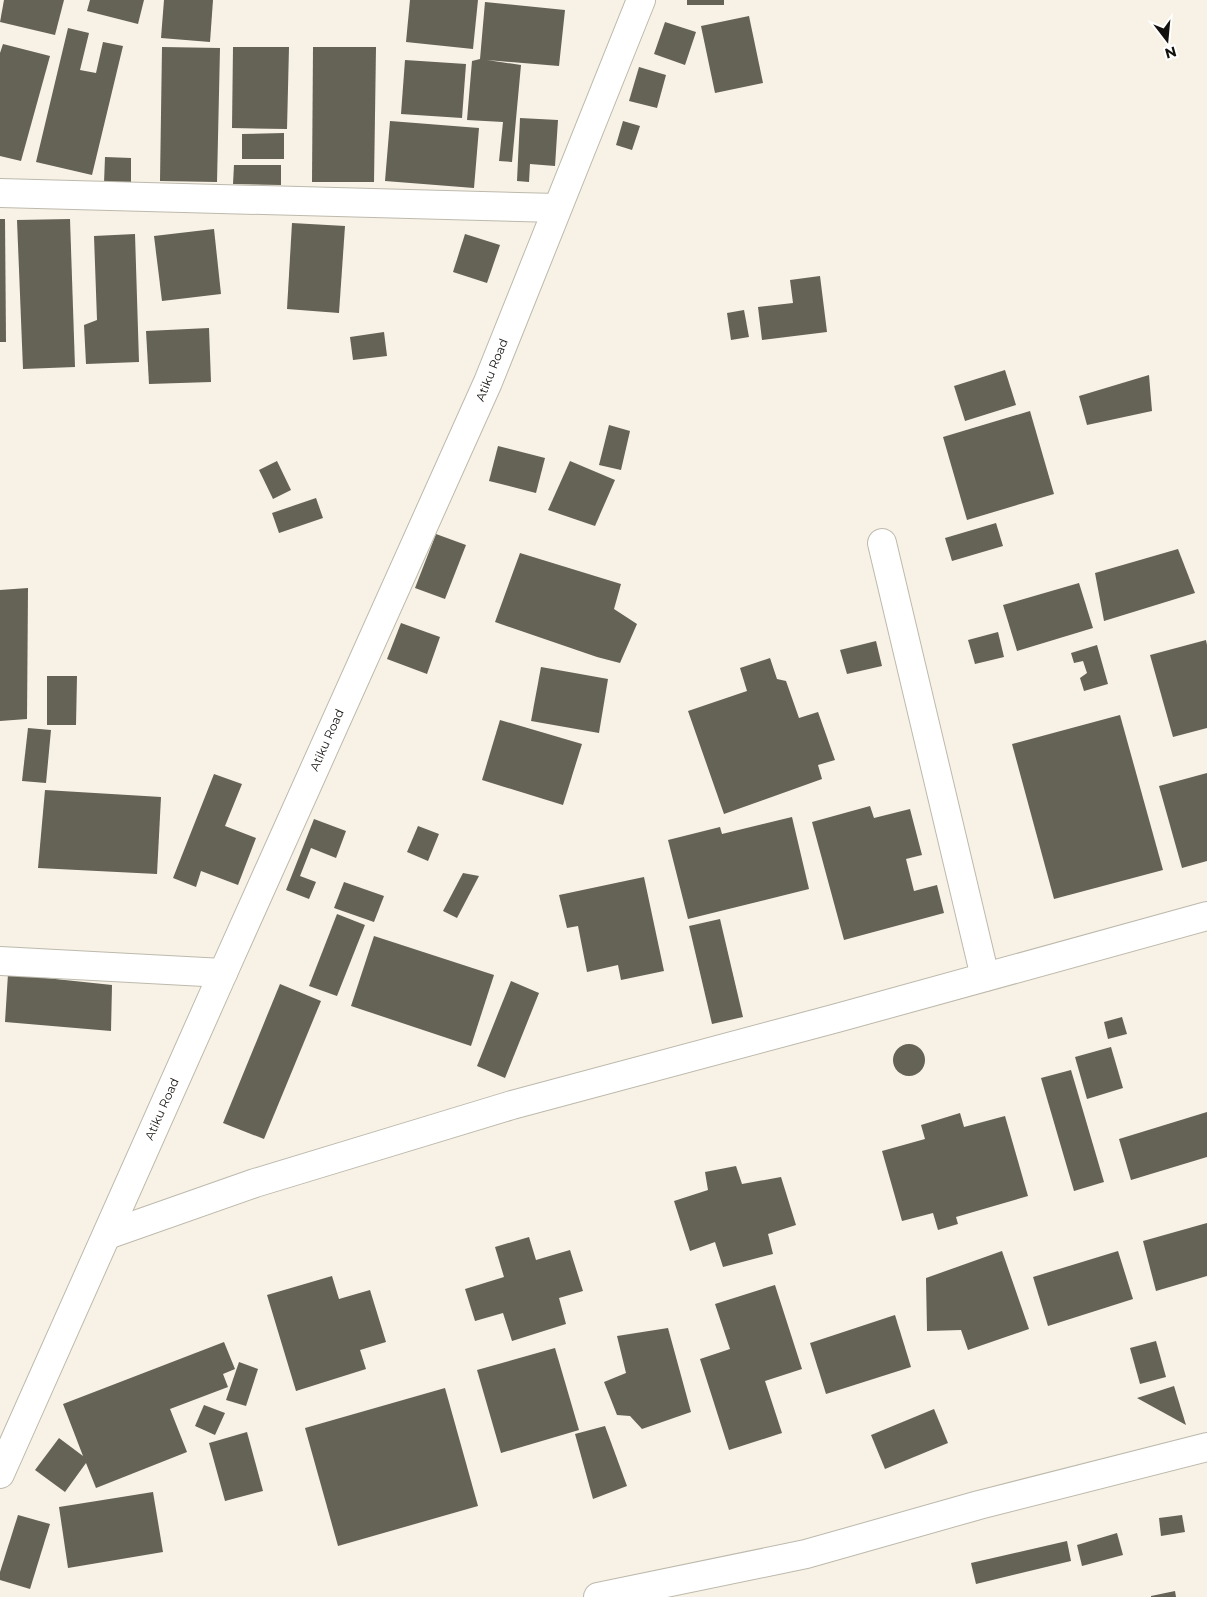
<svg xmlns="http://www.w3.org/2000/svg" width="1207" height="1597" font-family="Montserrat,sans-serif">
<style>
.building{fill:#656256}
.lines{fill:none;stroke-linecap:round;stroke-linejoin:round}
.street-casing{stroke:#bdb9ac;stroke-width:30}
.secondary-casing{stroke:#bdb9ac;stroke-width:30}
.street{stroke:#fff;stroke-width:28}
.secondary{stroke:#fff;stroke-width:28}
.labels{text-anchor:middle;stroke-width:4;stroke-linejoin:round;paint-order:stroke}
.street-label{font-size:12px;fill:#13110d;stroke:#fff}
</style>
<rect width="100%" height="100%" fill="#f7f2e5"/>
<g class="building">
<path d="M4,0H64L55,35L0,22Z"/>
<path d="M90,0H144L138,24L87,11Z"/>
<path d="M164,0H213L210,42L161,38Z"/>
<path d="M410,0H478L473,49L406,42Z"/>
<rect x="687" y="0" width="37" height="5"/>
<path d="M485,2L565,10L559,66L487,60L521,65L512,162L499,161L503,122L467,120L472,61L480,59Z"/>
<path d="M749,16L763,83L715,93L701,26Z"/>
<path d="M665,22L696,32L685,65L654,54Z"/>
<path d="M68,28L89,33L80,70L96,73L103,42L123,46L92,175L36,162Z"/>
<path d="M3,44L50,56L21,161L0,156V53Z"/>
<path d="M162,47L220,48L217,182L160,181Z"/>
<path d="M233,47H289L287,129L232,128Z"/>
<path d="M313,47H376L374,182H312Z"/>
<path d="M405,60L466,64L462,118L401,114Z"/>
<path d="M639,67L666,75L657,108L629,101Z"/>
<path d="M520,118L558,120L555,166L530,164L529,182L517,181Z"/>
<path d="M390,121L479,128L474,188L385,181Z"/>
<path d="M623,121L640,126L632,150L616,145Z"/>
<path d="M284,133V159H242V134Z"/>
<path d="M105,157L131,158V183H104Z"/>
<path d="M234,165H281V185L233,184Z"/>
<path d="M0,219H5L6,342H0Z"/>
<path d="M70,219L75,367L23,369L17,220Z"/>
<path d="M292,223L345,226L339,313L287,309Z"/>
<path d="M214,229L221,294L162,301L154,236Z"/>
<path d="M135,234L139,362L86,364L84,325L97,320L94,236Z"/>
<path d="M465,234L500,245L487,283L453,272Z"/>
<path d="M820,276L827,332L762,340L758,307L793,303L790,280Z"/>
<path d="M744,310L749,337L731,340L727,313Z"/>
<path d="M209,328L211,382L149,384L146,331Z"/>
<path d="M384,332L387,356L353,360L350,337Z"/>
<path d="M1005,370L1016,405L965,421L954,386Z"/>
<path d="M1149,375L1152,411L1087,425L1079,396Z"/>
<path d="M1030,411L1054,494L967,520L943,437Z"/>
<path d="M609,425L630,431L621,470L599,465Z"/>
<path d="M498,446L545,458L536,493L489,481Z"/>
<path d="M277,461L291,490L273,499L259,470Z"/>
<path d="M570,461L615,480L595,526L548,510Z"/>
<path d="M316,498L323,518L279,533L272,513Z"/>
<path d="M996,523L1003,546L952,561L945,538Z"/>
<path d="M436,534L466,545L445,599L415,588Z"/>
<path d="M1178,549L1195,593L1104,621L1095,573Z"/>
<path d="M520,553L621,584L614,609L637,624L620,663L597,657L495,622Z"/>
<path d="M1079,583L1093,628L1017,651L1003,605Z"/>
<path d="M28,588L27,719L0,721V590Z"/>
<path d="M401,623L440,637L427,674L387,659Z"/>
<path d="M998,632L1004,657L975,664L968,640Z"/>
<path d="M1206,640L1207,645V728L1173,737L1150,655Z"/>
<path d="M876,641L882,666L847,674L840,650Z"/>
<path d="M1097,645L1108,684L1084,691L1080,678L1087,673L1083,661L1074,663L1071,653Z"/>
<path d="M770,658L777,679L786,681L799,718L818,712L835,760L818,765L822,779L724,814L688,711L747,691L740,668Z"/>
<path d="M541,667L608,679L599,733L531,721Z"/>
<path d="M47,676H77L76,725H47Z"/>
<path d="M1120,715L1163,870L1054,899L1012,744Z"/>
<path d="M500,720L582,744L563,805L482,780Z"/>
<path d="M28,728L51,730L46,783L22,781Z"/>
<path d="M1207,773V861L1182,868L1159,786Z"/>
<path d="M214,774L242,784L225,826L256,838L238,885L201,871L196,887L173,878Z"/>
<path d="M45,790L161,797L157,874L38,868Z"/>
<path d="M870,806L874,818L910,809L922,855L906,859L914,891L937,885L944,913L844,940L812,822Z"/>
<path d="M792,817L809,889L688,919L668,840L720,827L722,834Z"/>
<path d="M314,819L346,831L336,858L311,848L300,876L316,882L309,899L286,890Z"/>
<path d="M418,826L439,834L428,861L407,852Z"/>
<path d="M463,873L479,876L457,918L443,911Z"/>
<path d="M644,877L664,971L621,980L618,965L587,972L578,926L567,928L559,895Z"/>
<path d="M344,882L384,896L374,922L334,908Z"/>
<path d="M337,914L365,925L337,996L309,986Z"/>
<path d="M720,919L743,1017L712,1024L689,926Z"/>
<path d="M374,936L494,975L471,1046L351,1006Z"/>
<path d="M8,974L112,985L111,1031L5,1022Z"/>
<path d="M511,981L539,993L505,1078L477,1066Z"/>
<path d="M280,984L321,1001L264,1139L223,1123Z"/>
<path d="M1122,1017L1127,1034L1108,1039L1104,1022Z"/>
<circle cx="909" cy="1060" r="16"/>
<path d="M1111,1047L1123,1088L1087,1099L1075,1057Z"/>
<path d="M1071,1070L1104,1182L1074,1191L1041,1078Z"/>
<path d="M1207,1112V1157L1131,1180L1119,1139Z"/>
<path d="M960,1113L964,1127L1005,1116L1028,1196L956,1217L958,1224L938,1230L933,1213L902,1221L882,1151L925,1139L921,1125Z"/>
<path d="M736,1166L742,1184L781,1177L796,1225L768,1234L773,1254L723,1267L715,1242L690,1251L674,1201L708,1190L705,1172Z"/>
<path d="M1207,1223V1276L1156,1291L1143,1241Z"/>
<path d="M529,1237L536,1260L570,1250L583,1291L559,1298L566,1324L512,1341L503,1313L475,1321L465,1289L504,1277L495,1247Z"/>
<path d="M1002,1251L1029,1329L968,1350L961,1330L927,1331L926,1278Z"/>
<path d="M1118,1251L1133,1299L1048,1326L1033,1277Z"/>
<path d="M332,1276L339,1299L370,1290L386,1342L360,1350L366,1369L296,1391L267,1295Z"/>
<path d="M775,1285L802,1369L765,1381L782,1433L729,1450L700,1359L730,1349L715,1304Z"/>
<path d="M895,1315L911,1367L826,1394L810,1343Z"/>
<path d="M668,1328L691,1412L642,1429L630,1416L617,1415L604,1382L626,1373L617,1336Z"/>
<path d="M1156,1341L1166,1377L1140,1384L1130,1348Z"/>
<path d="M224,1342L235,1369L223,1374L228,1387L170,1409L187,1452L96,1488L86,1463L65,1492L35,1470L59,1438L83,1456L63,1404Z"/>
<path d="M555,1348L579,1430L501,1453L477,1370Z"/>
<path d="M239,1362L258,1369L246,1406L226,1400Z"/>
<path d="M1174,1386L1186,1425L1137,1398Z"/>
<path d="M445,1388L478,1506L338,1546L305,1428Z"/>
<path d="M204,1405L225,1413L215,1435L195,1426Z"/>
<path d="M934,1409L948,1443L885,1469L871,1435Z"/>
<path d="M605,1426L627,1486L593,1499L575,1434Z"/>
<path d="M247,1432L263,1491L225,1501L209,1443Z"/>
<path d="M153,1492L163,1552L68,1568L59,1507Z"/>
<path d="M18,1515L50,1524L30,1589L0,1580V1572Z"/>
<path d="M1182,1515L1185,1532L1161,1536L1159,1518Z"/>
<path d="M1117,1533L1123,1555L1082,1566L1077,1545Z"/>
<path d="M1067,1541L1071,1561L976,1584L971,1563Z"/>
<path d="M1175,1591L1176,1597H1151V1596Z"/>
</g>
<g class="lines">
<g class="street-casing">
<g id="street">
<path d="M0,193L557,208"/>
<path d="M882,543L985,977"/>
<path d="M0,961L223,973"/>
<path d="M107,1235L255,1183L512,1105L837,1018L1207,916"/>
</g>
</g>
<g class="secondary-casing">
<g id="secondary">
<path d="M0,1474L223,973L488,382L641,0"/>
<path d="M598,1597L806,1554L979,1505L1207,1447"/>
</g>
</g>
<use href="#street" class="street"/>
<use href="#secondary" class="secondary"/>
</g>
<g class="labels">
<g class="street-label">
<text transform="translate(492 370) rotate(-68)" y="4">Atiku Road</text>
<text transform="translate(327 740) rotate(-66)" y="4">Atiku Road</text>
<text transform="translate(162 1109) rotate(-66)" y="4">Atiku Road</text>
</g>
</g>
<g transform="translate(1167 40) rotate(164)" stroke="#ffffff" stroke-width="4" paint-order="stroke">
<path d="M0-4L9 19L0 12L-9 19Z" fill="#13110d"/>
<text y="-8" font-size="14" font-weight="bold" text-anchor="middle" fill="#13110d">N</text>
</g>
</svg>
